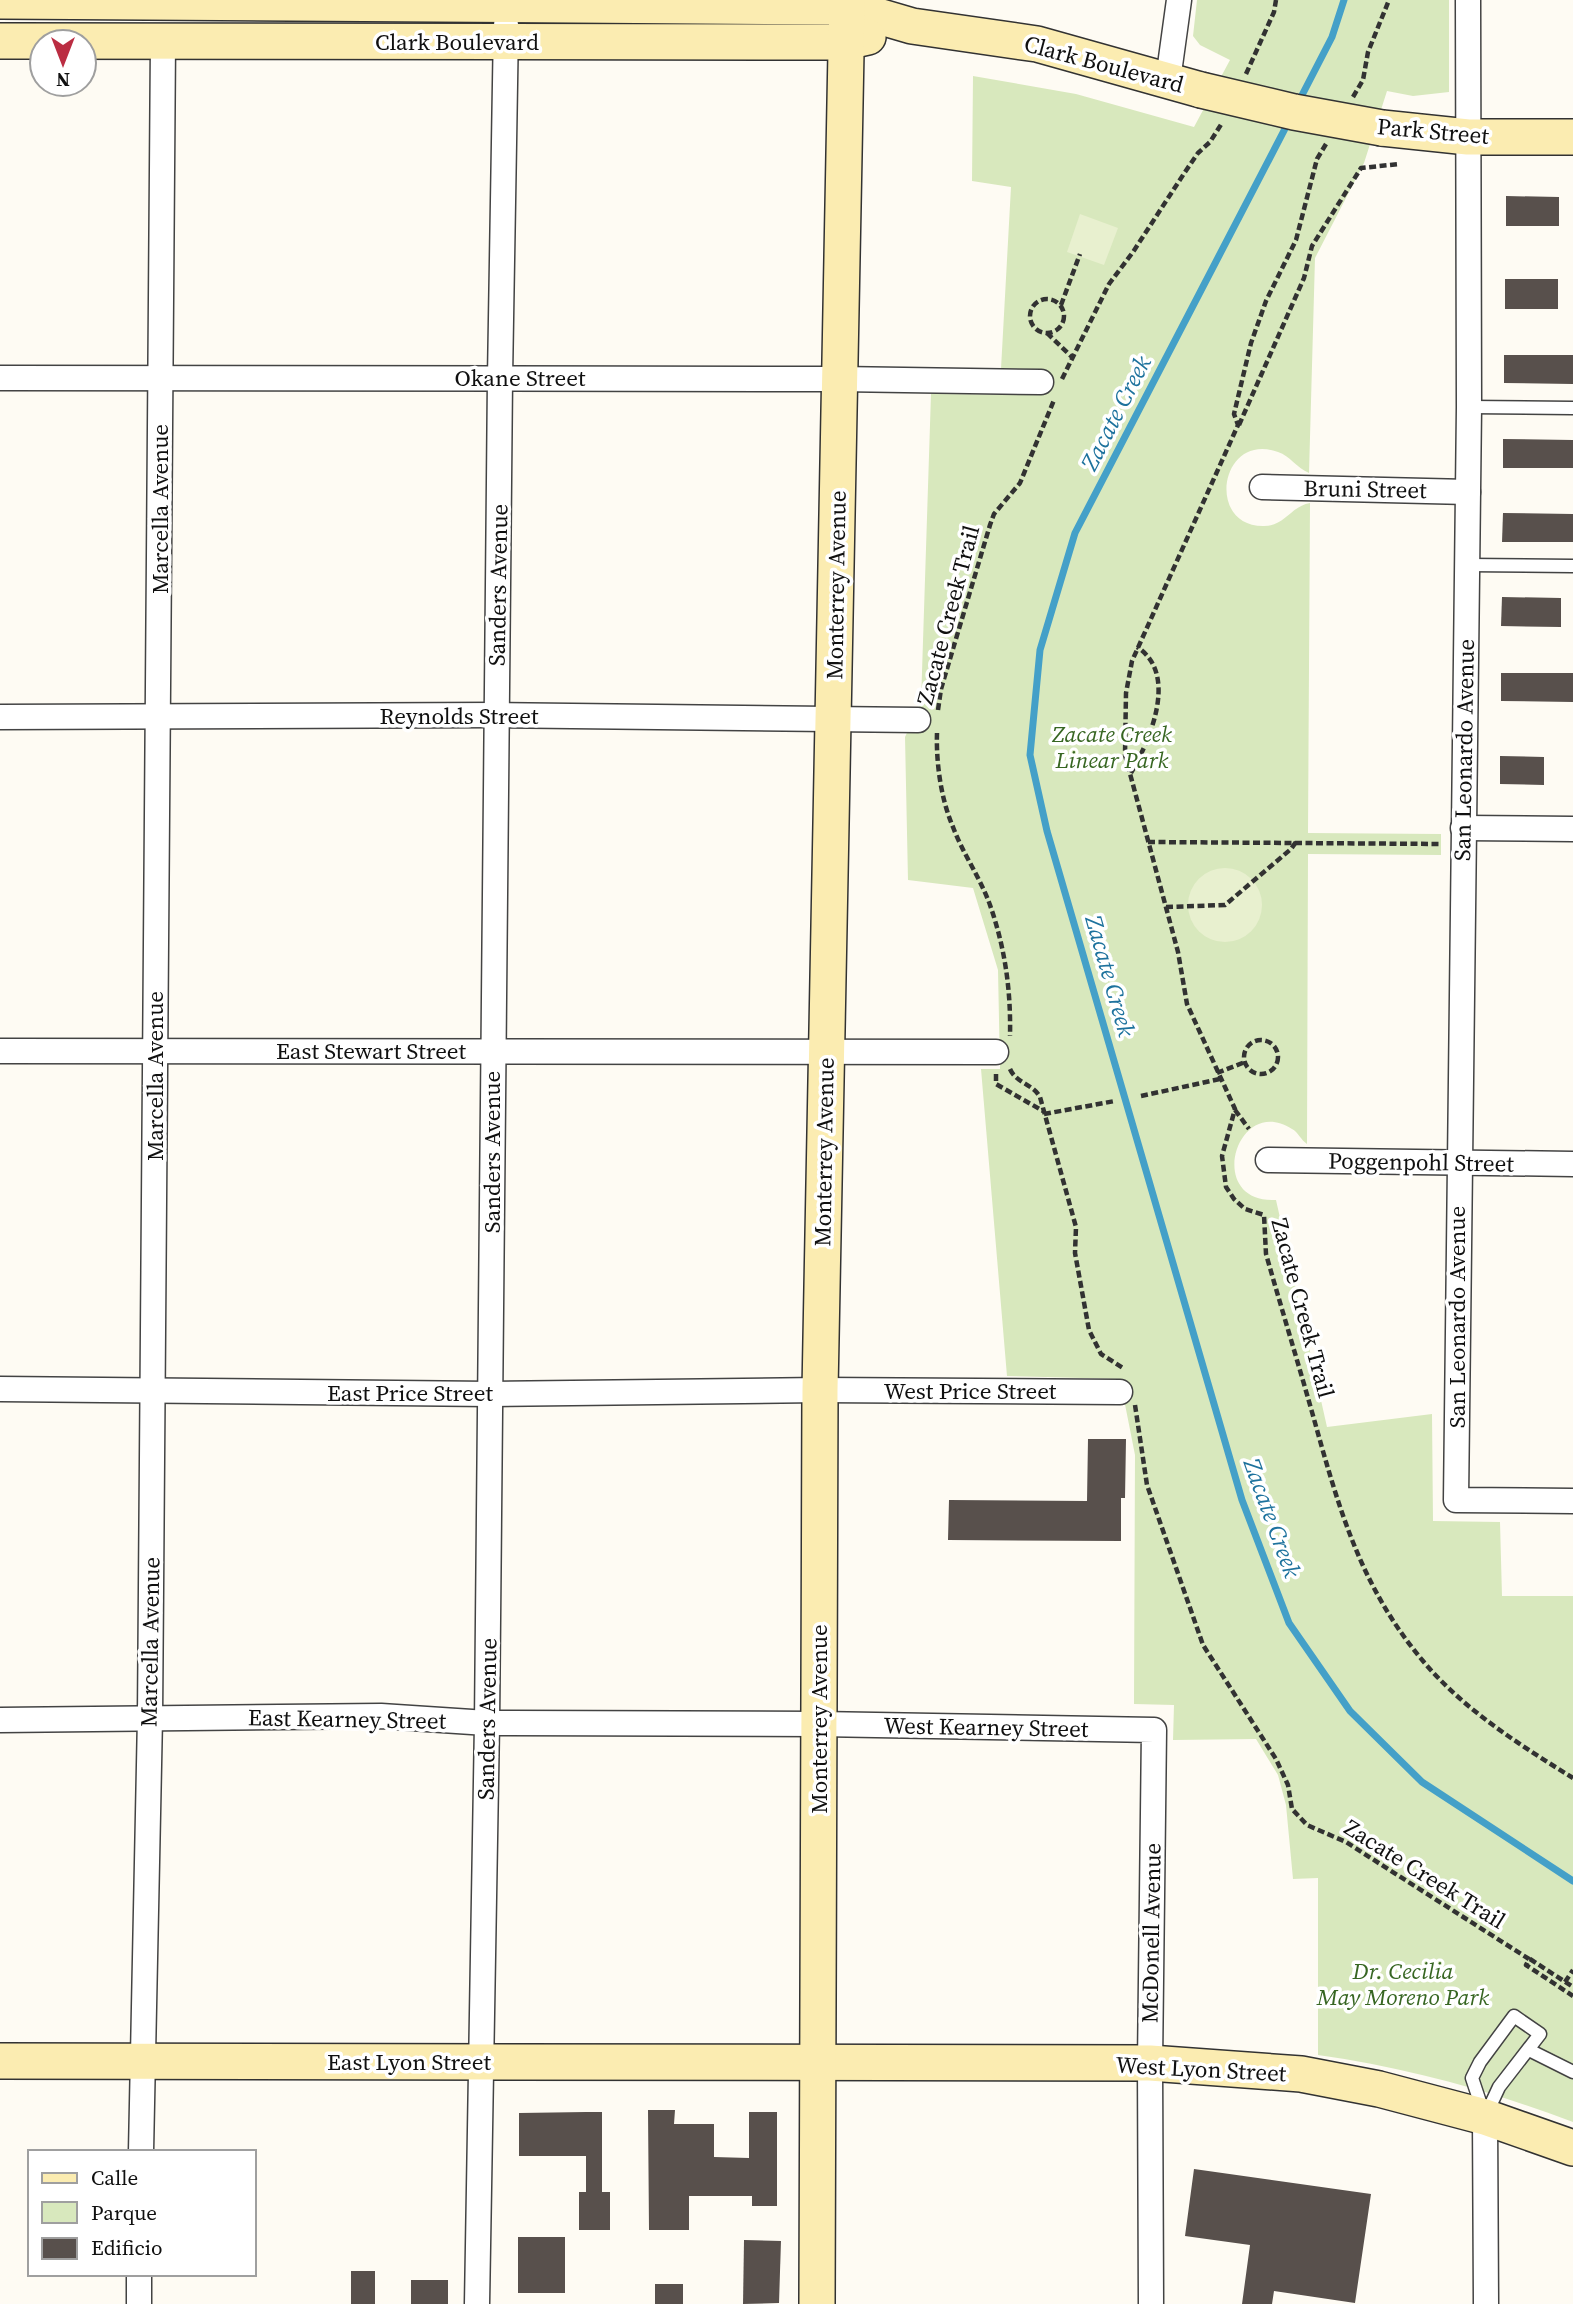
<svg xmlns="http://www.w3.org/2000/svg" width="1573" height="2304" font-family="'Source Serif 4',serif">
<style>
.green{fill:#d8e8bd}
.pitch{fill:#e8f0cf}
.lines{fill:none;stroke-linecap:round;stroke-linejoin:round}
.stream{stroke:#44a0c8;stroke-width:7}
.building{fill:#58504c}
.lane-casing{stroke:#434343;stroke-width:15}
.street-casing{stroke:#434343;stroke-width:27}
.secondary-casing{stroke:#323232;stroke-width:38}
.path{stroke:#323232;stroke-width:4.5;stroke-dasharray:7 3.5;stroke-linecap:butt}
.lane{stroke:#fff;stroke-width:12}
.street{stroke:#fff;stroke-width:24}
.secondary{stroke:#fbecb1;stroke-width:35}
.secondary-bridge-casing{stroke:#323232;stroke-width:38;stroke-linecap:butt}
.secondary-bridge{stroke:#fbecb1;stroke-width:35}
.labels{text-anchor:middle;stroke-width:7;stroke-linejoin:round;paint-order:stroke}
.street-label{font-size:23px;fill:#101010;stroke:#fff}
.park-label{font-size:23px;font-style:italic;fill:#376622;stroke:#fff}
.water-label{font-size:24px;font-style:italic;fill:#1d729d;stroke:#fff}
</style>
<rect width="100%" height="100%" fill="#fefbf3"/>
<path class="green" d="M1197,0H1449V92L1413,96L1387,91L1364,163L1315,258L1309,473C1297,468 1290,456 1278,452C1220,431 1205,527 1264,526C1285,526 1291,506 1310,503L1308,833L1441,834V855L1308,854L1307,1144C1301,1140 1298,1132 1292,1129C1236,1093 1204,1204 1276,1200L1327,1427L1432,1414L1433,1521L1500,1522L1502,1596H1573V2122C1491,2091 1405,2067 1318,2055V1878L1293,1879L1286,1805L1278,1775L1256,1739L1173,1740L1174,1705L1134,1704L1135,1455L1120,1379L1007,1376L981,1069H1000L998,970L973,888L908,880L905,737L921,703L931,394L1044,395V371L1001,369L1011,187L972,181L973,76L1076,94L1194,127L1230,60L1200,45L1193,36Z"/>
<g class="pitch">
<path d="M1080,214L1118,228L1104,265L1067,252Z"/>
<circle cx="1225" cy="905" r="37"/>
</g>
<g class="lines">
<g class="stream">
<path d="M1299,101L1332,37L1344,0"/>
<path d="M1289,121L1075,533L1040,650L1030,755L1047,831L1242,1500L1289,1623L1350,1711L1422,1782L1573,1881"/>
</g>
</g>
<g class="building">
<path d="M1506,196L1559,197V226H1506Z"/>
<rect x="1505" y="279" width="53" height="30"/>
<path d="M1504,355H1573V384L1504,383Z"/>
<path d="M1503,439L1573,440V468H1503Z"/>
<path d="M1503,513L1573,514V542H1502Z"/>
<path d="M1502,597L1561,598V627L1501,626Z"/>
<path d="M1501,673H1573V702L1501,701Z"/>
<path d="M1500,756L1544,757V785L1500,784Z"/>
<path d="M1088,1439H1126L1125,1498H1121V1541L948,1540L949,1500L1087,1501Z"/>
<path d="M648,2110H675L674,2124H714V2157L749,2158V2112H777V2206H752V2196H689V2230H649Z"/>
<path d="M586,2112H602V2192H610V2230H579V2192H586V2156H519V2113Z"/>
<path d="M1194,2169L1371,2194L1355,2303L1274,2291L1272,2304H1242L1250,2245L1185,2236Z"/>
<rect x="518" y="2237" width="47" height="56"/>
<path d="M744,2240L781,2241L779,2303L743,2304Z"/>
<rect x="351" y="2271" width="24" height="33"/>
<rect x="411" y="2280" width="37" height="24"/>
<rect x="655" y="2284" width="28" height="20"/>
</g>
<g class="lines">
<g class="lane-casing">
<g id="lane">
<path d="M1469,407L1573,408"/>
<path d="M1467,565L1573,566"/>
<path d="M1514,2016L1540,2034L1499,2087L1485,2117L1472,2078L1480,2062Z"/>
<path d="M1529,2050L1573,2072"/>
</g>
</g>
<g class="street-casing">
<g id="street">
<path d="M1468,0L1469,407L1456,1500L1573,1501"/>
<path d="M1168,80L1179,0"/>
<path d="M0,378L839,379L1041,382"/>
<path d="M1262,487L1468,492"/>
<path d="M0,717L497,715L918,720"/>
<path d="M1463,828L1573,829"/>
<path d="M0,1051L996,1052"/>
<path d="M1268,1160L1573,1164"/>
<path d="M0,1389L490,1394L820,1390L1120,1392"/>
<path d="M0,1720L381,1716L487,1723L819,1724L1154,1730L1150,2063L1151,2304"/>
<path d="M1485,2117L1486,2304"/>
<path d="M141,2152L150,1717L163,41"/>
<path d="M139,2304V2274"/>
<path d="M477,2304L487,1723L500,378L506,25"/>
</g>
</g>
<g class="secondary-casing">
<g id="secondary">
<path d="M0,1L847,7L912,26L1037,44L1201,90"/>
<path d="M0,41L846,42L868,37"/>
<path d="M1382,128L1468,137H1573"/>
<path d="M0,2061L1150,2063L1301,2074L1379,2089L1485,2117L1573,2148"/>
<path d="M817,2304L820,1390L847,0"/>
</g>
</g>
<g class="path">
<path d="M1246,74L1274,12L1276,0"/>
<path d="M1353,97L1363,80L1368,52L1389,0"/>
<path d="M1326,144L1317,159L1296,240L1266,301L1251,343L1234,414L1238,425L1132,661L1126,693L1125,755L1178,952L1187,1004L1235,1109L1222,1156L1226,1187L1234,1199L1245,1209L1264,1215L1266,1254C1281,1307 1297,1359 1312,1412C1338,1505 1359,1585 1423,1661C1464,1710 1520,1745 1573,1778"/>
<circle cx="1047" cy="316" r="17"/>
<path d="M1061,305L1080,254"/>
<path d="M1047,333L1073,358"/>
<path d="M1062,379L1109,284L1133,252L1185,172L1198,153L1210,142L1222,123"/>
<path d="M1239,425L1304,278L1312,246L1361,168L1399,164"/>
<path d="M938,710L941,689L990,525L994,514L1020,483L1054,400"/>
<path d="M937,733C936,763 941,799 953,827C963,854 980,877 990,905C1005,948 1011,990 1010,1036"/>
<path d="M1131,773C1150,740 1179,674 1137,647"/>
<path d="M1148,842L1441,844"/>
<path d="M1166,907L1225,905L1291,849L1296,842"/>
<circle cx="1261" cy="1057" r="17"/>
<path d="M1010,1069C1016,1083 1033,1084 1040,1097L1076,1227L1075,1253L1089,1330L1101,1354L1123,1368"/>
<path d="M1217,1073L1245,1062"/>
<path d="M996,1074V1084L1043,1111"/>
<path d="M1141,1096L1220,1079"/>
<path d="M1235,1110L1249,1129"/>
<path d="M1044,1114L1115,1101"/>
<path d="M1135,1405L1147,1485L1203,1645L1276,1759L1288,1785L1292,1809L1307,1825L1346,1842L1363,1853L1529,1959L1526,1965L1573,1996"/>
<path d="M1530,1959L1573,1987"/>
<path d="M1565,1982L1573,1970"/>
</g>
<use href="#lane" class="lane"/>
<use href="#street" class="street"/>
<use href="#secondary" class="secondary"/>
<g class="secondary-bridge-casing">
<path id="secondary-bridge" d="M1201,90L1294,112L1382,128"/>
</g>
<use href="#secondary-bridge" class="secondary-bridge"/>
</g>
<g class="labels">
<g class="street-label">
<text x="457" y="50">Clark Boulevard</text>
<text transform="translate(1104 64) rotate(15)" y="8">Clark Boulevard</text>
<text transform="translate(1433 131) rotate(5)" y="8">Park Street</text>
<text x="520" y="386">Okane Street</text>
<text transform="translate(1365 489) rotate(1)" y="8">Bruni Street</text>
<text transform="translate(160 509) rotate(-90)" y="8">Marcella Avenue</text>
<text transform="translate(498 585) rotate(-89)" y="8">Sanders Avenue</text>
<text transform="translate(836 585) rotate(-89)" y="8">Monterrey Avenue</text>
<text transform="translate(948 615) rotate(-75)" y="8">Zacate Creek Trail</text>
<text x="459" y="724">Reynolds Street</text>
<text transform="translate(1464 750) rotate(-89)" y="8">San Leonardo Avenue</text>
<text x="371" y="1059">East Stewart Street</text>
<text transform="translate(155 1076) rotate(-90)" y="8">Marcella Avenue</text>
<text transform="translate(492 1152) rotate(-90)" y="8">Sanders Avenue</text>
<text transform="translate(824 1152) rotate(-89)" y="8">Monterrey Avenue</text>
<text transform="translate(1421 1162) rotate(1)" y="8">Poggenpohl Street</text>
<text transform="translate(1303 1308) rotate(75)" y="8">Zacate Creek Trail</text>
<text transform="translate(1457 1317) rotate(-90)" y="8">San Leonardo Avenue</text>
<text x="970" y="1399">West Price Street</text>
<text x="410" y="1401">East Price Street</text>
<text transform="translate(150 1642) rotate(-89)" y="8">Marcella Avenue</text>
<text transform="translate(347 1719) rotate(1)" y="8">East Kearney Street</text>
<text transform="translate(487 1719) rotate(-89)" y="8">Sanders Avenue</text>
<text transform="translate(819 1719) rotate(-90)" y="8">Monterrey Avenue</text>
<text transform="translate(986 1727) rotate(1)" y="8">West Kearney Street</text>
<text transform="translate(1425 1874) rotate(32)" y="8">Zacate Creek Trail</text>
<text transform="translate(1151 1933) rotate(-89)" y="8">McDonell Avenue</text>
<text x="409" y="2070">East Lyon Street</text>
<text transform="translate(1201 2069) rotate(3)" y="8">West Lyon Street</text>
</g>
<g class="park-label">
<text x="1112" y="742">Zacate Creek<tspan x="1112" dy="26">Linear Park</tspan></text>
<text x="1403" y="1979">Dr. Cecilia<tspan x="1403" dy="26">May Moreno Park</tspan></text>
</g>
<g class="water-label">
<text transform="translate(1116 413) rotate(-63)" y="8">Zacate Creek</text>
<text transform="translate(1110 976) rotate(74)" y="8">Zacate Creek</text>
<text transform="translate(1272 1518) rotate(70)" y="8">Zacate Creek</text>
</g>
</g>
<rect x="28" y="2150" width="228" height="126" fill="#ffffff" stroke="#9f9f9f" stroke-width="2"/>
<rect x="42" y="2173" width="35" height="10" fill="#fbecb1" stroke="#9f9f9f" stroke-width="2"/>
<text x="91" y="2185" font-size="21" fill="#101010">Calle</text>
<rect x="42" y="2202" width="35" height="21" fill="#d8e8bd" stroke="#9f9f9f" stroke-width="2"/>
<text x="91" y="2220" font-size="21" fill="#101010">Parque</text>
<rect x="42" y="2238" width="35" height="21" fill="#58504c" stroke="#9f9f9f" stroke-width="2"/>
<text x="91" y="2255" font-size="21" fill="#101010">Edificio</text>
<g transform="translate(63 63) rotate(180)"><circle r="33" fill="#ffffff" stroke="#9f9f9f" stroke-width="2"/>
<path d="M0-5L12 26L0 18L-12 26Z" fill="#bb2d42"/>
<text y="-10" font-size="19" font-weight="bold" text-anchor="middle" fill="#101010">N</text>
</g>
</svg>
